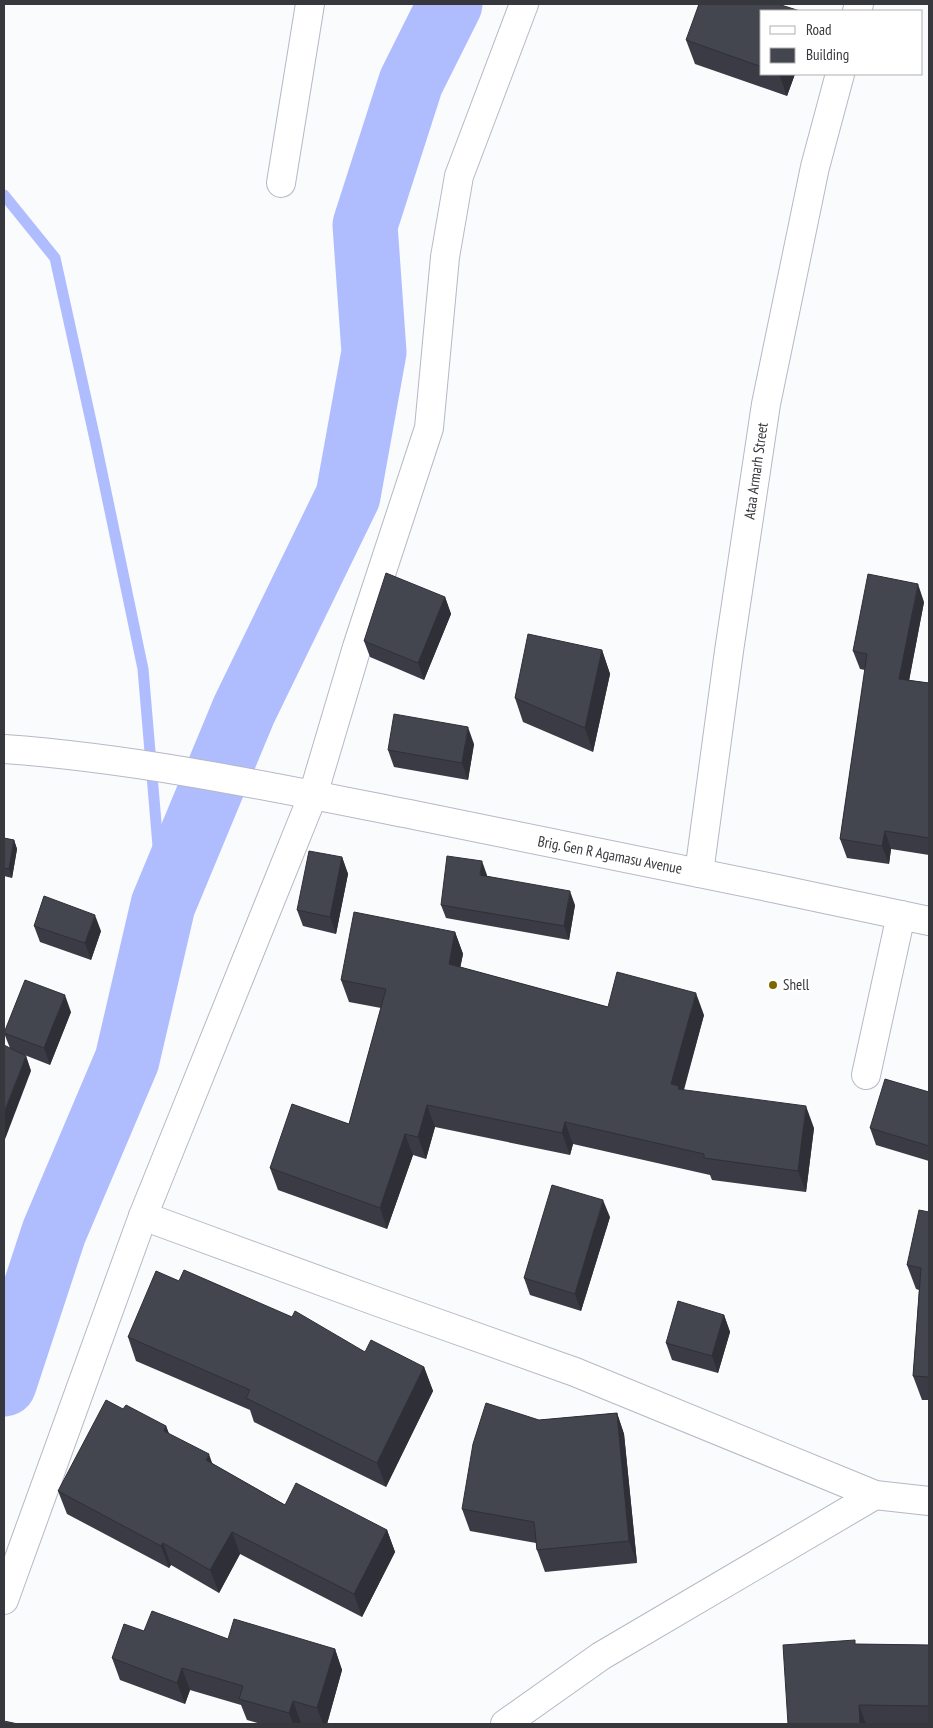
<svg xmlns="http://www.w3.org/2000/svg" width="933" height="1728" font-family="'PT Sans Narrow',sans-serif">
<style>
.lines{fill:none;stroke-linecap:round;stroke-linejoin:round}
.stream{stroke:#afbdff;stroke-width:11}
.river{stroke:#afbdff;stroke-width:65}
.minor-casing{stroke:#b6b9c5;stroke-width:30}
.minor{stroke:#fff;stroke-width:28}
.wall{fill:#3a3b44}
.shaded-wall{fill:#2f3037}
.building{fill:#43454f;stroke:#2f3037}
.poi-dot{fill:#7d6800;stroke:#fff;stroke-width:2}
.labels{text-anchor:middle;stroke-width:5;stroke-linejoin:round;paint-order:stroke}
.street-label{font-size:15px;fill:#37383d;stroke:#fff}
.poi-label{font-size:15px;fill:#37383d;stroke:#fff;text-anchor:start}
</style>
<rect width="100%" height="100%" fill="#fafbfd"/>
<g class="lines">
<path class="stream" d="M4,195L55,258L96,444L143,669L163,905"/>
<path class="river" d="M4,1384L54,1232L127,1060L163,905L244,710L348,496L374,352L365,225L411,82L450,4"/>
<g class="minor-casing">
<g id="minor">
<path d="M857,11L859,4"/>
<path d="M281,183L310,4"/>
<path d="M4,749C145,759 286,790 424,817C593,851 761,885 929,921"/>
<path d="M699,873L729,651L766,404L815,167L840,74"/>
<path d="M866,1075L901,915"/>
<path d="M143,1216L378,1302L575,1372L875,1495L929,1501"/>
<path d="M4,1600L143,1216L313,795L357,647L429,428L445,257L459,176L524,4"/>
<path d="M505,1724L601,1656L875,1495"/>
</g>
</g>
<use href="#minor" class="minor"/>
</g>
<g class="wall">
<path d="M762,11V74H795L787,96L695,64L686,40Z"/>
<path d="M445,597L451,614L424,680L370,657L364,641Z"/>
<path d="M924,602L909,680L929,683V855L891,849L889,864L847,858L840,839L865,670L860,669L853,651Z"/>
<path d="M602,650L610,674L593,752L523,722L515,698Z"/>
<path d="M474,744L468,780L394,767L388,750Z"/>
<path d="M4,838L14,840L17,849L12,878L4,876Z"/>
<path d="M342,857L348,874L336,934L303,926L297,910Z"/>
<path d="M487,875V876L575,905L569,940L446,918L441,905Z"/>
<path d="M34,926L101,931L91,960L40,942Z"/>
<path d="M455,932L463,954L460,967L608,1007L704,1015L684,1090L814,1128L806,1192L712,1180L710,1175L573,1144L570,1155L435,1127L426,1159L413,1155L387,1229L278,1190L270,1168L349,1124L381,1008L349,1002L341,980Z"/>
<path d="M71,1012L50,1065L22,1054L26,1056L31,1071L10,1048L4,1033Z"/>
<path d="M929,1092V1161L876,1145L870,1128Z"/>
<path d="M929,1212V1400H922L913,1376L919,1290L916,1289L907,1265Z"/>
<path d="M610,1217L581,1311L530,1295L524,1278Z"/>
<path d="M179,1281L365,1352L424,1367L433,1391L386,1487L254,1422L250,1410L136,1361L128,1337Z"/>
<path d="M724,1315L730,1332L718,1373L672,1360L666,1343Z"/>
<path d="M123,1409L166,1426L169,1434L213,1464L285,1505L387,1530L395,1552L362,1617L240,1554L219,1593L171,1565L169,1568L67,1514L58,1491Z"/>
<path d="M617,1413L624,1434L637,1563L545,1572L537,1550L536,1543L470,1531L462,1509L539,1420Z"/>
<path d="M144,1631L335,1649L342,1670L327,1724H306L301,1723L300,1724H261L247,1720L241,1705L190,1690L185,1704L120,1680L112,1658Z"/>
<path d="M856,1644L929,1645V1724H788Z"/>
</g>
<g class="shaded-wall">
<path d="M779,74H795L787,96Z"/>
<path d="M918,584L924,602L906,697L899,679Z"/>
<path d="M445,597L451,614L424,680L418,663Z"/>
<path d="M602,650L610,674L593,752L585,728Z"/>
<path d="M468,727L474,744L468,780L462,763Z"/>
<path d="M885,831L891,849L889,864L882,846Z"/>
<path d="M14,840L17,849L12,878L9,869Z"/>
<path d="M342,857L348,874L336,934L330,917Z"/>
<path d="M482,861L487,875L485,889L480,875Z"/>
<path d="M570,891L575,905L569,940L564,926Z"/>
<path d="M95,915L101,931L91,960L85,943Z"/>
<path d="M455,932L463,954L457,985L449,964Z"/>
<path d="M696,993L704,1015L682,1095L671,1084Z"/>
<path d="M65,995L71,1012L50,1065L44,1048Z"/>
<path d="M26,1056L31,1071L4,1142V1112Z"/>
<path d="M427,1105L435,1127L426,1159L418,1137Z"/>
<path d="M806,1106L814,1128L806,1192L798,1171Z"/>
<path d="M565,1122L573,1144L570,1155L562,1133Z"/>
<path d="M405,1134L413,1155L387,1229L380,1208Z"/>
<path d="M603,1200L610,1217L581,1311L575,1294Z"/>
<path d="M724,1315L730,1332L718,1373L712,1356Z"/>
<path d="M424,1367L433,1391L386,1487L377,1463Z"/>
<path d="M617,1413L624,1434L637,1563L629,1541Z"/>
<path d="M166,1426L175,1449L164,1431Z"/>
<path d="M209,1454L217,1477L206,1460Z"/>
<path d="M387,1530L395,1552L362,1617L354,1594Z"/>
<path d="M232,1532L240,1554L219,1593L210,1570Z"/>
<path d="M163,1543L171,1565L169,1568L161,1546Z"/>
<path d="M335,1649L342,1670L327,1724H323L317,1708Z"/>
<path d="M182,1668L190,1690L185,1704L177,1683Z"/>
<path d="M293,1701L301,1723L300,1724H293L289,1713Z"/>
<path d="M859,1705L866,1724H860Z"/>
</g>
<g class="building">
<path d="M699,4H778L800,11H762V67L686,40Z"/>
<path d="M386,573L445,597L418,663L364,641Z"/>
<path d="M868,574L918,584L899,679L929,683V838L885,831L882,846L840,839L867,654L853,651Z"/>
<path d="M528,634L602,650L585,728L515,698Z"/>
<path d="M394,714L468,727L462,763L388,750Z"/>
<path d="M4,838L14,840L9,869L4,868Z"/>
<path d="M309,851L342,857L330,917L297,910Z"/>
<path d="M447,856L482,861L480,875L570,891L564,926L441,905Z"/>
<path d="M44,896L95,915L85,943L34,926Z"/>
<path d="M354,912L455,932L449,964L608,1007L617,972L696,993L671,1084L679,1086L678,1089L806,1106L798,1171L704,1158V1154L565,1122L562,1133L427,1105L418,1137L405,1134L380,1208L270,1168L292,1104L349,1124L386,989L341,980Z"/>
<path d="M25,980L65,995L44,1048L4,1033Z"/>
<path d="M4,1045L26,1056L4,1112Z"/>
<path d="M885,1079L929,1092V1146L870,1128Z"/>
<path d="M552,1185L603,1200L575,1294L524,1278Z"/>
<path d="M919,1210L929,1212V1377L913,1376L921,1268L907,1265Z"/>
<path d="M184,1270L292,1317L295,1311L365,1352L371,1340L424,1367L377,1463L246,1398L250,1390L128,1337L156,1271L179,1281Z"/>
<path d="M678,1301L724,1315L712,1356L666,1343Z"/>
<path d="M106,1400L123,1409L126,1405L166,1426L164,1431L209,1454L206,1460L285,1505L296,1483L387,1530L354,1594L232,1532L210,1570L163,1543L161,1546L58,1491Z"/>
<path d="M486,1403L539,1420L617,1413L629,1541L537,1550L534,1522L462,1509L473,1444Z"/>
<path d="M152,1611L228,1639L234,1619L335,1649L317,1708L293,1701L289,1713L239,1699L243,1686L182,1668L177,1683L112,1658L124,1624L144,1631Z"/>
<path d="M855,1640V1644L929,1645V1706L859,1705L860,1724H788L783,1645Z"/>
<path d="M4,1721L18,1724H4Z"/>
</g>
<circle class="poi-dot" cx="773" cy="985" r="5"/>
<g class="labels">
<g class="street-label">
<text transform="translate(756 471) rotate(-82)" y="5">Ataa Armarh Street</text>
<text transform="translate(610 855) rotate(11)" y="5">Brig. Gen R Agamasu Avenue</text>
</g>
<g class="poi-label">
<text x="783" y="990">Shell</text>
</g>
</g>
<rect width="933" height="1728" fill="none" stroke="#37383d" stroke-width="10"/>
<rect x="760" y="10" width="162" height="65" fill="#ffffff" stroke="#afafb1"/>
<rect x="770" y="26" width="25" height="8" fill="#ffffff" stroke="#afafb1"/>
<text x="806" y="35" font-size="15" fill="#37383d">Road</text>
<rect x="770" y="48" width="25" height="15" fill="#43454f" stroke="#afafb1"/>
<text x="806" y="60" font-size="15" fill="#37383d">Building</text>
</svg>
